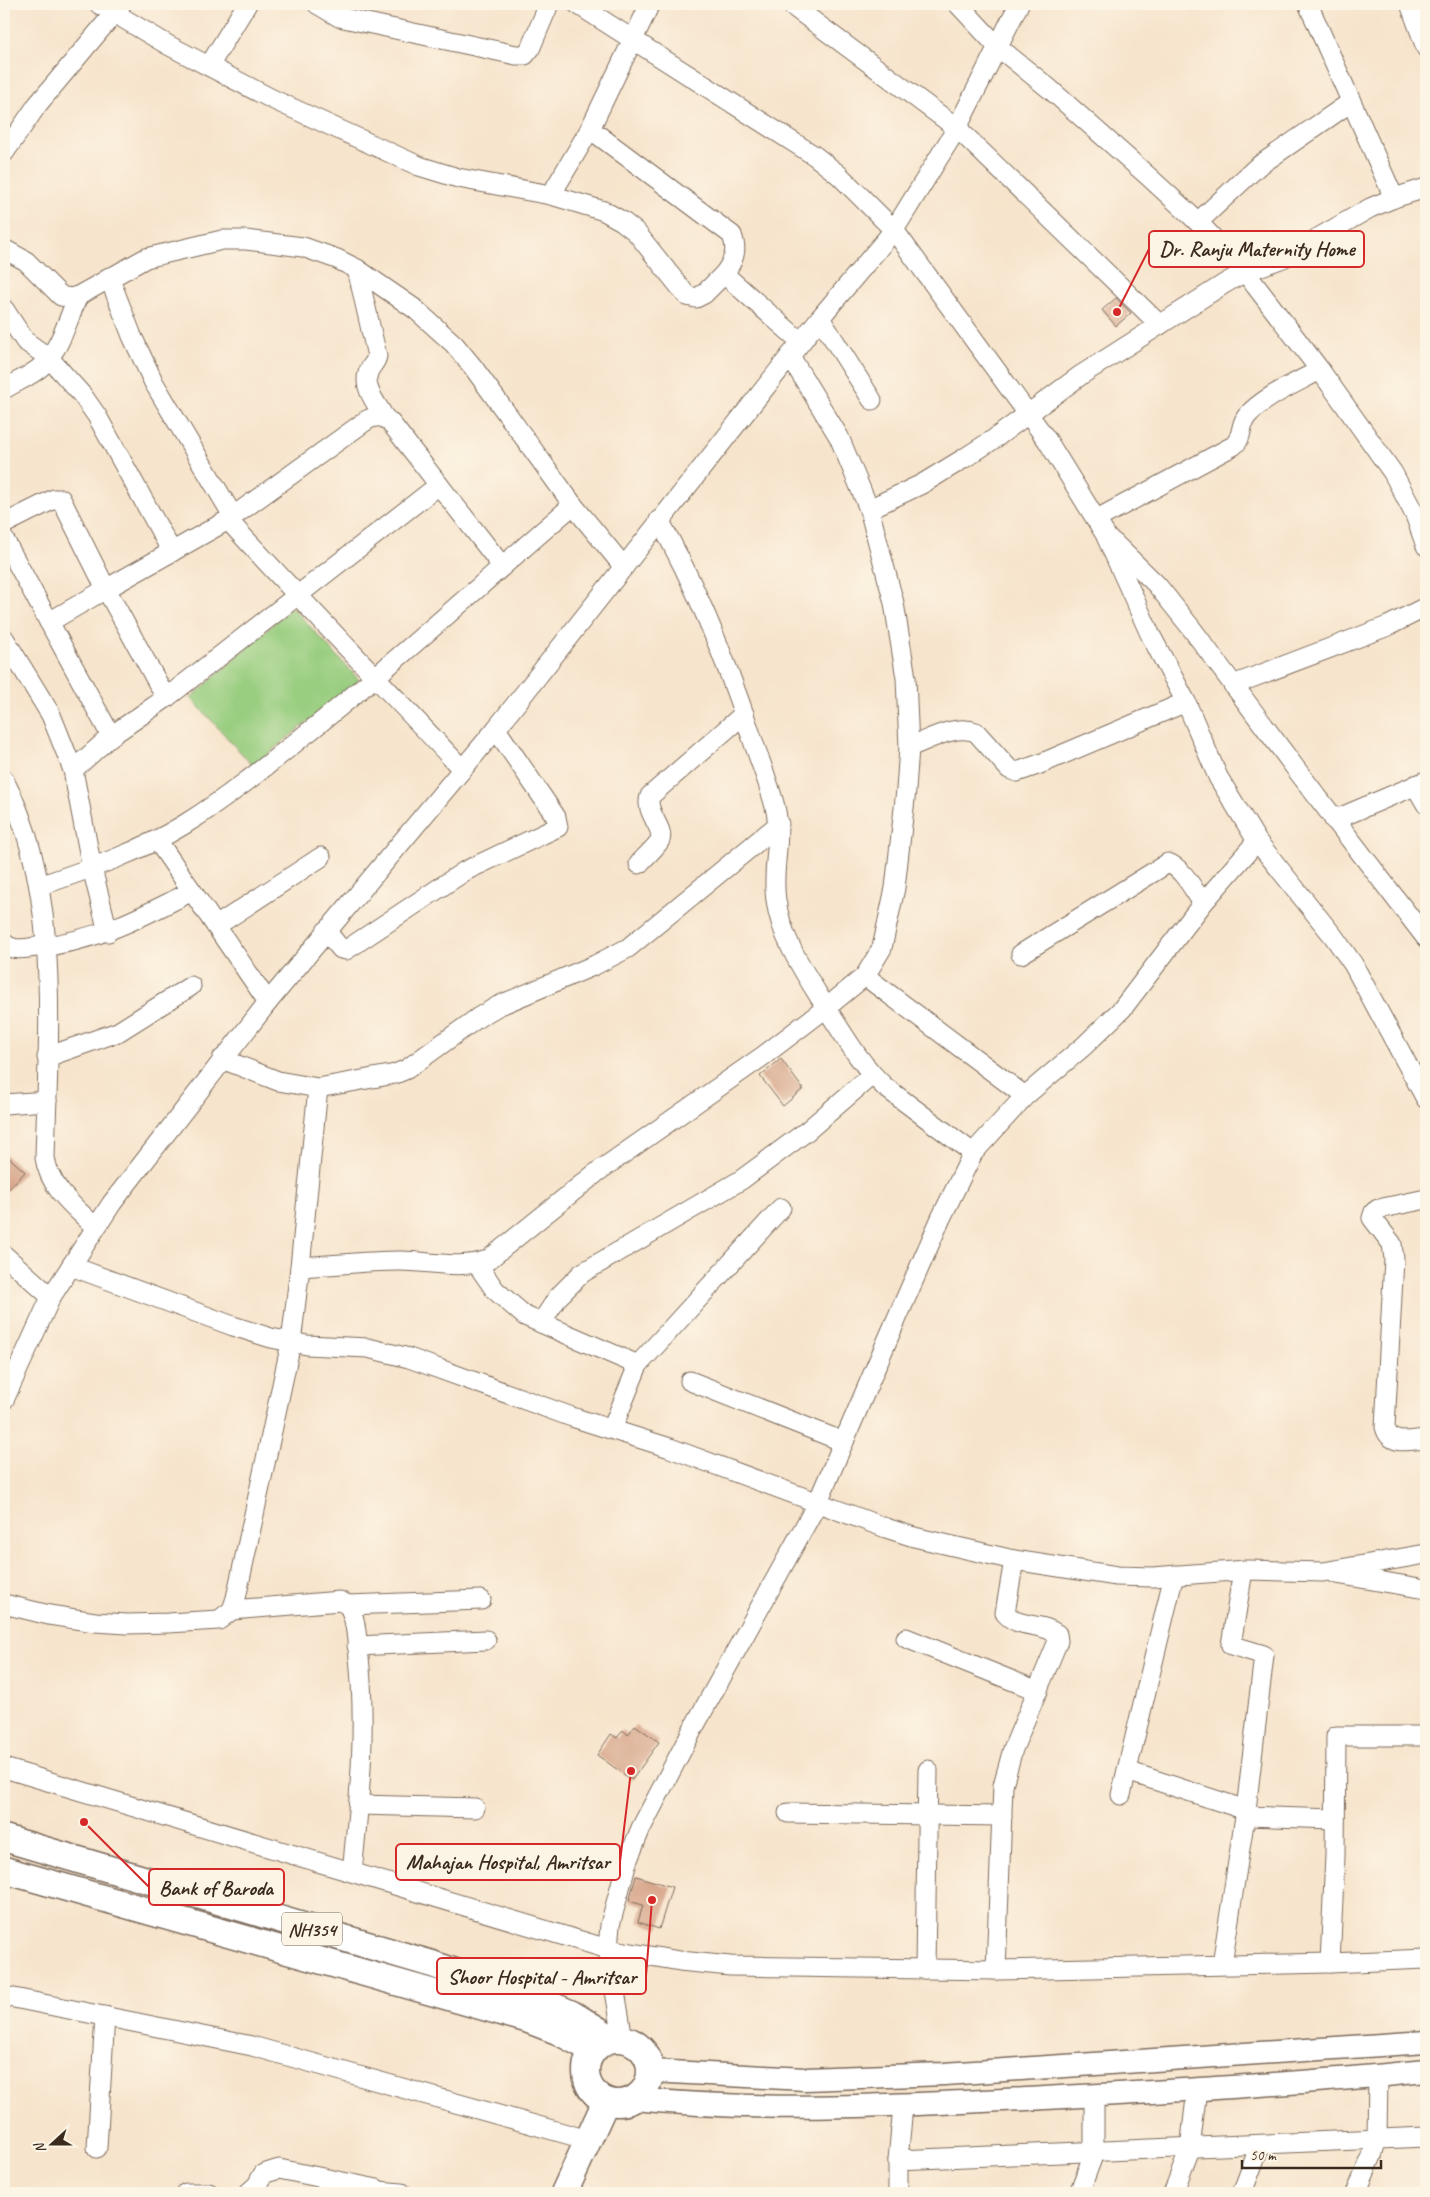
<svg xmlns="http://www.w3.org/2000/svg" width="1430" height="2197" font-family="Caveat,sans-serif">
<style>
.green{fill:#99ce80;stroke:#6a7c4f}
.building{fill:#d7a489}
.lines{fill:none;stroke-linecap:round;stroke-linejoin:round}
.minor-casing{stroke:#7d6b5b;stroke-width:21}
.major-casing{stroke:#7d6b5b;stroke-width:25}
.highway-casing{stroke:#7d6b5b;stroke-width:29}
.minor{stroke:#fff;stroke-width:19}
.major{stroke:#fff;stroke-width:22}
.highway{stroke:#fff;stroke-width:26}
.labels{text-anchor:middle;stroke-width:4;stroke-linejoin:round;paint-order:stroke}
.shield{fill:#fcf5e5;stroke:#75675a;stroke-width:1}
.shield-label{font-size:19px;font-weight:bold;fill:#3b2a1e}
.leader{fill:none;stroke:#d62828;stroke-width:2}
.callout-dot{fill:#d62828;stroke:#fcf5e5;stroke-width:2}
.callout{fill:#fcf5e5;stroke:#d62828;stroke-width:2}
.callout-label{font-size:21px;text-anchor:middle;font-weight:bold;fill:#3b2a1e}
</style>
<rect width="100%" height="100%" fill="#fcf5e5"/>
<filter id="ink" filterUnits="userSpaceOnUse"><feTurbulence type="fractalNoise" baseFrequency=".02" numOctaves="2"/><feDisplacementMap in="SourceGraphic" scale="10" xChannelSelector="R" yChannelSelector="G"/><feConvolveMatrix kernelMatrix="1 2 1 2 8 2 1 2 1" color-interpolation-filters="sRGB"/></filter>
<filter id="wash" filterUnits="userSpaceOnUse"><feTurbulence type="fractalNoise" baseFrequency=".0096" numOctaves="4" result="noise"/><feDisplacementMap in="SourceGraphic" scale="20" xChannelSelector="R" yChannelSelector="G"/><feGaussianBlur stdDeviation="1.12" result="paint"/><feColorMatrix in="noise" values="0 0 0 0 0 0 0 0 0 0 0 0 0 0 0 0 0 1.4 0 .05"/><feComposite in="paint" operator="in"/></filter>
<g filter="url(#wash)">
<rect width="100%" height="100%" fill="#f7e4cc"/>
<path class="green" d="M292,607L359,680L253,766L191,698Z"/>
<g id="blocks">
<g class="building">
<path d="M1116,298L1131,313L1116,326L1102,310Z"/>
<path d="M781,1059L803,1089L783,1106L760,1076Z"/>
<path d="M4,1153L25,1172L4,1194Z"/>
<path d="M635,1725L659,1742L632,1780L597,1755L611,1734L617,1738L623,1730L628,1735Z"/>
<path d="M636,1876L672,1887L659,1929L638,1922L643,1905L629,1901Z"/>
</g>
</g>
</g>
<g filter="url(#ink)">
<use href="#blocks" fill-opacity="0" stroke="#7d6b5b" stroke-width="1"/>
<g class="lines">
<g class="minor-casing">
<g id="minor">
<path d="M99,4L168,45L272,99L419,166L458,178L551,195L604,211L622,221L636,232L687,296L696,298L704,294L724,274L801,342"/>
<path d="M317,4L339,17L516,55H525L530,49L549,4"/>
<path d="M577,4L815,156L839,175L894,230L1047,440L1105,534L1150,634L1186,702L1218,777L1257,841L1334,937L1353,964L1426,1099"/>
<path d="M790,4L957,128L1160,325"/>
<path d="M958,4L998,47L1051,90L1149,177L1198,222L1245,272L1320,370L1393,473L1415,515L1426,546"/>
<path d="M1308,4L1394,198"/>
<path d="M1410,4L1426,48"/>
<path d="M209,66L247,4"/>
<path d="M590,129L650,4"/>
<path d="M4,153L38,104L121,5"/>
<path d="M551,195L590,129L732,235C738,251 734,260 724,274"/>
<path d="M1198,222L1257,167L1351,102"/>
<path d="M4,249L26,261L61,296L70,298L78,296L146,258L222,240H246L303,247L337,259L357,269L415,309L454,344L473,367L573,505L624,567"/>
<path d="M357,269L377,356C376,363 370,366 368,373C363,388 377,404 384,417"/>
<path d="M109,277L132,336L154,383L233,516"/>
<path d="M4,309L25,341L49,358L83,396L97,416L172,552"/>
<path d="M820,318L872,400"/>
<path d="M4,389C16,382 33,375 43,365C61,347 68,319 78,296"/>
<path d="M869,509L922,484L963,459L994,439L1081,375L1224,284L1245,272L1283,258L1370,208L1394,198L1426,188"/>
<path d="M1097,519L1233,446C1244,438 1239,425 1247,416C1263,397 1298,382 1320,370"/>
<path d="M228,520C304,604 384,685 461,768"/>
<path d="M659,520C698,589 726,660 751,735C759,759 769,783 775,807C783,838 771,869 776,900C781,939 805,973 825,1006C844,1035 859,1063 885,1087L973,1153"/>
<path d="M4,524L54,499H61L106,589L49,622"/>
<path d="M4,539L111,736"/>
<path d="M1113,542L1157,585L1192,629L1296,769L1426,938"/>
<path d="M4,638L51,715L73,770"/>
<path d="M1233,685L1388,626L1426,607"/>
<path d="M166,698L439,485"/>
<path d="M909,747C929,740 954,724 976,732L1009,769L1017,772L1040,764L1186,702"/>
<path d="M4,780C62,889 48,1038 45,1158C50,1189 74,1206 95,1227"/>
<path d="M1415,785L1426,804"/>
<path d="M1334,820L1426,781"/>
<path d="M157,840L268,1002"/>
<path d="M639,864C644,857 656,848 660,840C665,828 644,812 650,796L744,714"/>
<path d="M39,886C89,869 140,852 185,824C226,799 269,764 306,734C398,661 484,581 573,505"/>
<path d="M216,926L321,857"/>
<path d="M326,931L341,949L346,950L465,871L558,827L556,817L496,729"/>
<path d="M108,932L92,868L73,770L111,736L166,698L106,589L228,520L367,420C376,416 382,415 390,422L502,566"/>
<path d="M4,943C13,952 25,948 37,947C94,942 142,917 192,891"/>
<path d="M1021,954L1168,863C1183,868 1194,891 1203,903"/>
<path d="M865,976L1025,1096"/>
<path d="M47,1057L118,1032L191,986"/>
<path d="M318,1088L395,1074L407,1069L479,1017L498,1006L595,965L628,948L779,824"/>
<path d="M4,1104L47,1101"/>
<path d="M1426,1199L1378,1209L1374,1212L1372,1218L1392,1244L1394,1259L1385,1427C1390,1447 1410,1440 1426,1439"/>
<path d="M4,1255L51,1297"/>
<path d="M477,1264L495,1290L525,1316L638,1365L612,1429"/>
<path d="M71,1266L233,1326L271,1338L307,1345L368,1348L409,1358L572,1417L670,1448L886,1528L914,1537L1014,1560L1117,1576L1152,1577L1247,1570L1323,1572L1426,1554"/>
<path d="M300,1267C334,1265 367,1261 400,1261C430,1261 459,1270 488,1260L596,1173L763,1056L826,1008L865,976L882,948L895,888L906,790L909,747L906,678L894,603L869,509L839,437L790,356"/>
<path d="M541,1323L558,1297L582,1273L741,1180L807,1131L872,1075"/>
<path d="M638,1365L781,1208"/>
<path d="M690,1381L844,1442"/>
<path d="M4,1400L51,1297L112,1203L268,1002L496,729L820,318L894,230L957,128L1019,4"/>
<path d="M1336,1574L1426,1589"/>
<path d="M4,1604L49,1615L95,1622L127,1624L168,1623L219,1620L232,1610L236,1598L291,1343L300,1267L318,1088L278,1081L222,1059"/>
<path d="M348,1605L481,1600"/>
<path d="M232,1610L340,1601C343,1603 347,1603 349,1607C356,1618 356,1635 358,1648C367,1723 360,1797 352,1872"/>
<path d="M906,1638L1038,1691"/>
<path d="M357,1646L486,1640"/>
<path d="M4,1768L608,1949L680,1961L730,1966L996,1970L1330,1963L1426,1959"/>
<path d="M1127,1771L1246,1810"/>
<path d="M1121,1795L1174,1575"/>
<path d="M359,1805L475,1808"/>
<path d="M788,1813L1002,1816"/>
<path d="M1245,1816L1335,1819"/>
<path d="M1330,1963L1335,1856L1336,1736H1426"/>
<path d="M1222,1964L1246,1810L1264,1655L1231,1645L1243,1570"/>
<path d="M925,1969L928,1770"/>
<path d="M996,1970L1003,1785L1013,1749L1058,1641L1057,1634C1042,1622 1018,1629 1005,1613L1014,1560"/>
<path d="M4,1996L252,2046L588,2140"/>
<path d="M623,2039L608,1949L610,1925L627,1862L641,1828L695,1725L817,1504L890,1334L941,1218L973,1153L1025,1096L1084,1046L1122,1009L1203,903L1257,841"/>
<path d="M97,2148L105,2016"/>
<path d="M898,2160L1426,2137"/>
<path d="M365,2190L402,2193"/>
<path d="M186,2193H209"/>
<path d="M248,2193L257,2185L263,2174L279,2169L377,2189"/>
<path d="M898,2193V2160L903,2106"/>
<path d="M1079,2193L1094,2153V2095"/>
<path d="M1173,2193L1190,2149L1197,2089"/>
<path d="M1242,2193L1260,2145"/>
<path d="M1356,2193L1372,2156L1377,2138L1378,2076"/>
</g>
</g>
<g class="major-casing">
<g id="major">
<path d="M651,2071L805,2079L944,2074L1426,2042"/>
<path d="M635,2099C772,2113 908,2105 1045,2098C1172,2091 1299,2084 1426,2071"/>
</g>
</g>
<g class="highway-casing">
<g id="highway">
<path d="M4,1838L432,1964L551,2005L572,2014L613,2039"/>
<path d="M4,1870L526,2019L557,2031L593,2050"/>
<circle cx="618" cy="2071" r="32"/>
<path d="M564,2193L606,2101"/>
</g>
</g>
<use href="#minor" class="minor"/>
<use href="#major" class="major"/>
<use href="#highway" class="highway"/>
</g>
</g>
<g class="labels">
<rect class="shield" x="282" y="1912.5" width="60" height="33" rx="4"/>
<g class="shield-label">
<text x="312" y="1936">NH354</text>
</g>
</g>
<path class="leader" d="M1117 312L1149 249M631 1771L620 1862M84 1822L149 1887M652 1900L646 1976"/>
<g class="callout-dot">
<circle cx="1117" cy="312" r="5"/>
<circle cx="631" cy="1771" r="5"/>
<circle cx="84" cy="1822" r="5"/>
<circle cx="652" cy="1900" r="5"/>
</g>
<g class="callout">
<rect x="1149" y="231" width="215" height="36" rx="5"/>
<rect x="396" y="1844" width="224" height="36" rx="5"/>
<rect x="149" y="1869" width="135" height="36" rx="5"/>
<rect x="437" y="1958" width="209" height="36" rx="5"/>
</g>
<g class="callout-label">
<text x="1257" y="256">Dr. Ranju Maternity Home</text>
<text x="508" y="1869">Mahajan Hospital, Amritsar</text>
<text x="216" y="1895">Bank of Baroda</text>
<text x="542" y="1984">Shoor Hospital - Amritsar</text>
</g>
<rect width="1430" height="2197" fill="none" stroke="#fcf5e5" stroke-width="20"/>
<g transform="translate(52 2144) rotate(249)" stroke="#fcf5e5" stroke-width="4" paint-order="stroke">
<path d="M0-4L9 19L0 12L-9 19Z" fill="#3b2a1e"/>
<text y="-8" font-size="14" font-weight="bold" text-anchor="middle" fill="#3b2a1e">N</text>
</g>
<path d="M1242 2160v8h139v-8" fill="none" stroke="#3b2a1e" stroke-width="2.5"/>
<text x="1250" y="2160" font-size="15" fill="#3b2a1e" stroke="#fcf5e5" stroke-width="4" paint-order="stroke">50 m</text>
</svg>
